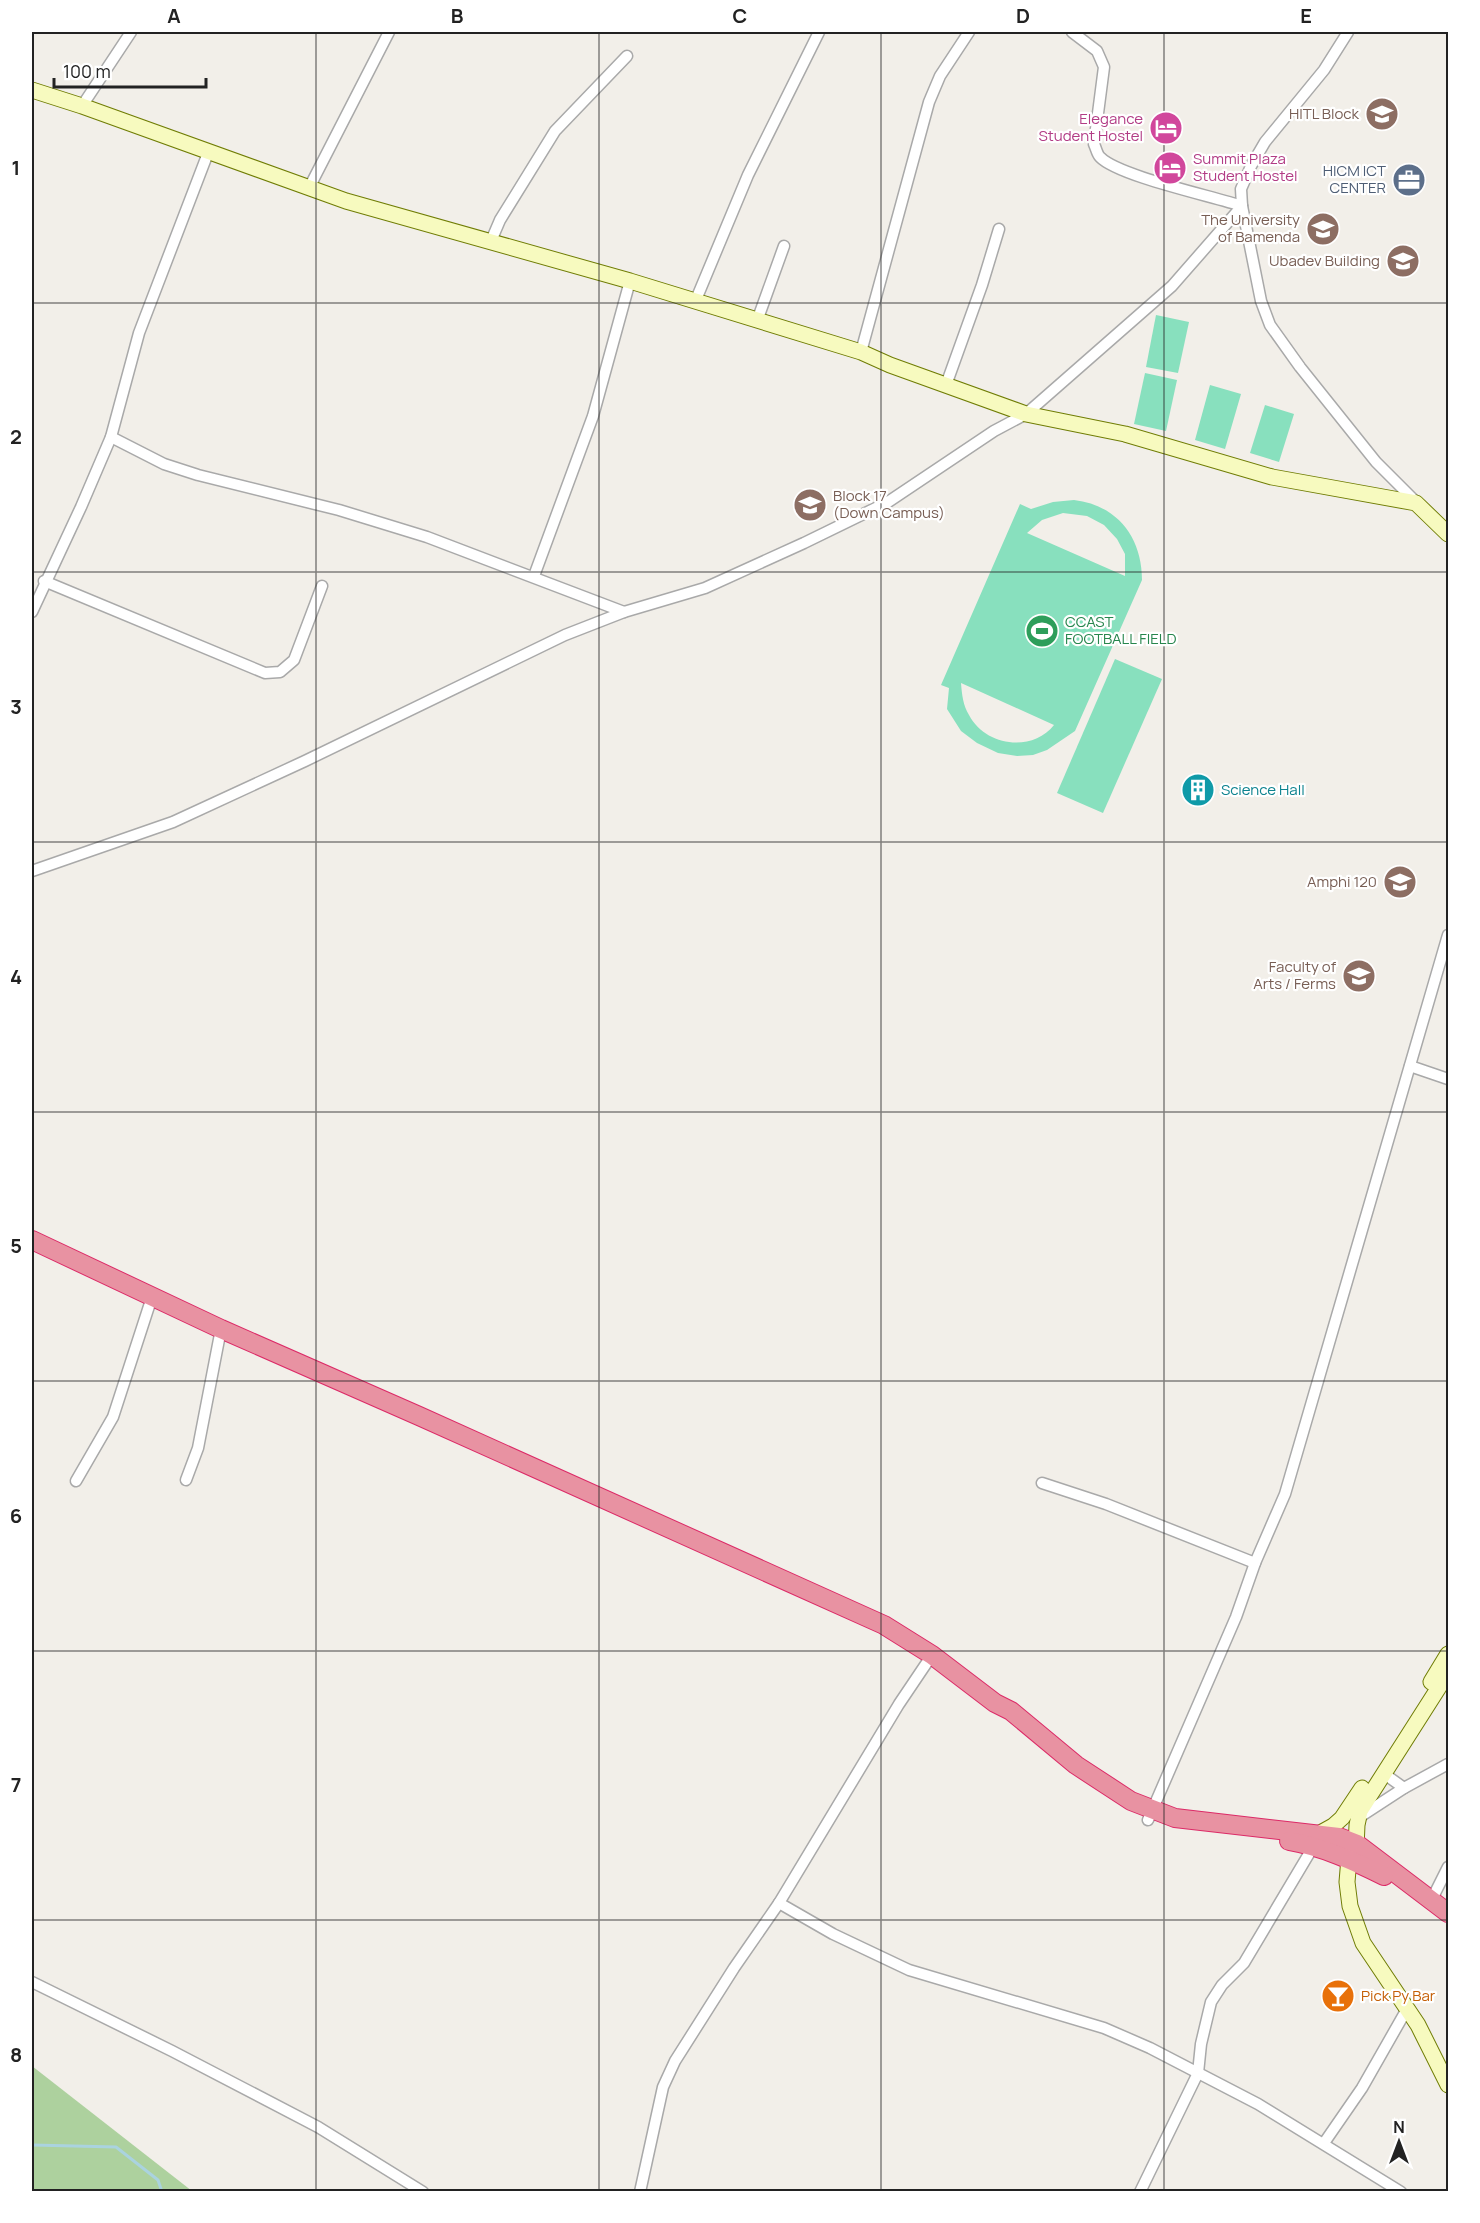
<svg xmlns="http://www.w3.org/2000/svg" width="1480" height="2223" font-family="Manrope,sans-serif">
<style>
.forest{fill:#add19e}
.pitch{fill:#88e0be;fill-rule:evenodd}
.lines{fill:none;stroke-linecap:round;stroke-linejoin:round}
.stream{stroke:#aad3df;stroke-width:3}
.street-casing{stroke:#a9a9a9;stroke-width:13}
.secondary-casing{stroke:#707d05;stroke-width:17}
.highway-casing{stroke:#dc2a67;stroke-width:20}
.street{stroke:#fff;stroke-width:10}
.secondary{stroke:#f7fabf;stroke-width:15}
.highway{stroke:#e892a2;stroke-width:18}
.grid{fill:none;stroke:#222;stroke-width:1.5;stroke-opacity:0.55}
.labels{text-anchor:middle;stroke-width:4.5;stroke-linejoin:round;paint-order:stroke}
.education-label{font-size:15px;fill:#785e54;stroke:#fff;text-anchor:end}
.hotel-label{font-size:15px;fill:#b23c85;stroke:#fff;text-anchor:end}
.service-label{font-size:15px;fill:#4e5e75;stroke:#fff;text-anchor:end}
.leisure-label{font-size:15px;fill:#27864d;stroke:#fff;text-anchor:start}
.culture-label{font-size:15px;fill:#0d838f;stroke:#fff;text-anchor:start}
.food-label{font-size:15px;fill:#c56008;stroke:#fff;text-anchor:start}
.neatline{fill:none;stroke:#222;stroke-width:2}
.grid-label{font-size:20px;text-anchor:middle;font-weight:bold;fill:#222}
</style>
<rect width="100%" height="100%" fill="#f2efe9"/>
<path class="forest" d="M32,2066L192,2191H32Z"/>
<g class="pitch">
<path d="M1156,315L1189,322L1178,373L1146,367Z"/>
<path d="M1145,373L1177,380L1166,431L1134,424Z"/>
<path d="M1210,385L1241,394L1225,449L1195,440Z"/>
<path d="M1265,405L1294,414L1279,462L1250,453Z"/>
<path d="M1074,500C1117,505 1142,537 1142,580L1075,731L1047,750L1033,755L1017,756L998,753L977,743L961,731L947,709L949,688L941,685L1020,504L1031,509L1053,502ZM1063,513L1087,516L1104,525L1117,539L1125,554V576L1027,533L1042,520ZM961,683L1054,725C1032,753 985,746 969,715C963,705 962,695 961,683Z"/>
<path d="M1115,659L1162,679L1103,813L1057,793Z"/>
</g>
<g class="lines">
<path class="stream" d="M32,2145L116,2147L158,2180L162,2192"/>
<g class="street-casing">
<g id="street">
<path d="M1072,32L1097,51L1104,67L1094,144C1096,148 1097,154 1100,157C1118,176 1212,196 1242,206"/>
<path d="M1348,32L1324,70L1265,142L1251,166L1241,189L1242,206L1261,301L1270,325L1300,367L1376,462L1416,502"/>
<path d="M82,106L131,32"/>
<path d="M309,188L389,32"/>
<path d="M491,241L500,220L555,131L627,56"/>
<path d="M695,302L748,175L819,32"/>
<path d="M757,321L784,246"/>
<path d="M861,352L929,102L940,76L969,32"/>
<path d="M946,385L982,285L999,229"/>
<path d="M111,437L164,464L198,475L339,510L427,537L624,612"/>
<path d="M534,576L593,416L630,281"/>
<path d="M44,581L265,673L280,672L294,660L322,586"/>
<path d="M32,612L81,507L111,437L139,333L208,153"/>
<path d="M32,871L173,822L305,761L565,635L624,612L705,588L804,543L888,502L994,431L1026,414L1172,286L1242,206"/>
<path d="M1410,1066L1448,1079"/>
<path d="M186,1480L198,1448L221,1329"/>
<path d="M76,1481L113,1417L152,1297"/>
<path d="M1042,1483L1106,1504L1255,1563"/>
<path d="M1383,1773L1404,1788"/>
<path d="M1358,1818L1404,1788L1448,1764"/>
<path d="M1148,1820L1236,1617L1255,1563L1285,1494L1448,935"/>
<path d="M1431,1901L1448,1867"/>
<path d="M779,1903L833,1934L909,1970L1104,2028L1150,2048L1258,2104L1401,2192"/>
<path d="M32,1982L172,2051L318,2127L423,2192"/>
<path d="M1324,2143L1362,2088L1407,2009"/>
<path d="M640,2192L663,2087L675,2061L734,1968L779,1903L899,1704L932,1655"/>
<path d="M1140,2192L1198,2073L1201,2044L1211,2002L1222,1985L1244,1963L1313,1847"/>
</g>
</g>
<g class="secondary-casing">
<g id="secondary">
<path d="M32,90L82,106L346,201L630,281L861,352L890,365L1026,414L1125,434L1272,477L1416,503L1448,534"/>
<path d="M1448,1673L1360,1811L1357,1825L1356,1848L1349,1858L1347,1882L1350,1906L1363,1943L1418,2025L1448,2085"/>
<path d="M1431,1682L1448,1654"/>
<path d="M1315,1836L1333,1826L1342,1818L1362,1788"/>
</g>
</g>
<g class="highway-casing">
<g id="highway">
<path d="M32,1240L221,1329L419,1416L884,1625L932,1655L995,1703L1011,1711L1076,1765L1131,1801L1175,1818L1339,1837L1357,1844L1448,1913"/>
<path d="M1289,1841C1323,1847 1354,1861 1384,1876"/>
</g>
</g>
<use href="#street" class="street"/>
<use href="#secondary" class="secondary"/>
<use href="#highway" class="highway"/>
</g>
<path class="grid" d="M316,32V2192M599,32V2192M881,32V2192M1164,32V2192M32,303H1448M32,572H1448M32,842H1448M32,1112H1448M32,1381H1448M32,1651H1448M32,1920H1448"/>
<defs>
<g id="university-disc" transform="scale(1.725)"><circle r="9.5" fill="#8d6e63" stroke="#fff"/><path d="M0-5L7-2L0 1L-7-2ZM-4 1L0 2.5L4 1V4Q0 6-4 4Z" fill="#fff"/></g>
<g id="hotel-disc" transform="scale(1.725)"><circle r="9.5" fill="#d1479c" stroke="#fff"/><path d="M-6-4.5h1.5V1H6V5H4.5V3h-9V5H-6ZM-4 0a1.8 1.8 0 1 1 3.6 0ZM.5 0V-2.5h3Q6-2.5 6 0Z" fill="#fff"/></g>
<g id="office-disc" transform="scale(1.725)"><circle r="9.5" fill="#5c6f8a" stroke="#fff"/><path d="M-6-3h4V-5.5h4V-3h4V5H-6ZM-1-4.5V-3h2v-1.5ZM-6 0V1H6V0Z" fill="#fff"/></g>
<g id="stadium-disc" transform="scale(1.725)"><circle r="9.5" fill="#2e9e5b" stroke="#fff"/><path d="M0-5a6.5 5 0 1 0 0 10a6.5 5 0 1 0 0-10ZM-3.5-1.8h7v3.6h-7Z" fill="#fff"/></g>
<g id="building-disc" transform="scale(1.725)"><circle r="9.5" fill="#0f9aa8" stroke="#fff"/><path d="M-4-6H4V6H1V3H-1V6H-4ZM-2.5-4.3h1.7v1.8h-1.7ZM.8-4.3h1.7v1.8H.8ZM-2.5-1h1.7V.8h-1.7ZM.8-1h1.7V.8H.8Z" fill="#fff"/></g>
<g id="bar-disc" transform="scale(1.725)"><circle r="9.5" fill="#e8710a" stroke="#fff"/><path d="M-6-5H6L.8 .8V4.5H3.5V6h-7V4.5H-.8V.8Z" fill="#fff"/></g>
</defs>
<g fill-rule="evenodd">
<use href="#university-disc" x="1382" y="114"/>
<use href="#hotel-disc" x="1166" y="128"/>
<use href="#hotel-disc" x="1170" y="168"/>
<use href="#office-disc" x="1409" y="180"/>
<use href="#university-disc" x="1323" y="229"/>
<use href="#university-disc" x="1403" y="261"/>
<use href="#university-disc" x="810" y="505"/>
<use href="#stadium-disc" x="1042" y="631"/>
<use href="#building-disc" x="1198" y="790"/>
<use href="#university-disc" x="1400" y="882"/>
<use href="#university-disc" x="1359" y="976"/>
<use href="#bar-disc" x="1338" y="1996"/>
</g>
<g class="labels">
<g class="education-label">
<text x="1359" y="119">HITL Block</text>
<text x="1300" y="225">The University<tspan x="1300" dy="17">of Bamenda</tspan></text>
<text x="1380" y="266">Ubadev Building</text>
<text x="833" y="501" text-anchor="start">Block 17<tspan x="833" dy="17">(Down Campus)</tspan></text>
<text x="1377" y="887">Amphi 120</text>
<text x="1336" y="972">Faculty of<tspan x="1336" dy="17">Arts / Ferms</tspan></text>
</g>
<g class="hotel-label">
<text x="1143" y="124">Elegance<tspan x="1143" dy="17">Student Hostel</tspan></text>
<text x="1193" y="164" text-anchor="start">Summit Plaza<tspan x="1193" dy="17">Student Hostel</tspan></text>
</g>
<g class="service-label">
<text x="1386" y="176">HICM ICT<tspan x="1386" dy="17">CENTER</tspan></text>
</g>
<g class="leisure-label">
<text x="1065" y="627">CCAST<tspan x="1065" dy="17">FOOTBALL FIELD</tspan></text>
</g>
<g class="culture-label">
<text x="1221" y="795">Science Hall</text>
</g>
<g class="food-label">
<text x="1361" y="2001">Pick Py Bar</text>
</g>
</g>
<rect width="1480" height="2223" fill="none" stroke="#ffffff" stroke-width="66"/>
<g transform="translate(1399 2142)" stroke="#ffffff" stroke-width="4.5" paint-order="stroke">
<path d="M0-4.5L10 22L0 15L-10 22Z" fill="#222222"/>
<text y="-9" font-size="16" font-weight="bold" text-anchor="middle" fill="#222222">N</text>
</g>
<path d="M54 78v9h152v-9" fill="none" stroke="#222222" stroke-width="3"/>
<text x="63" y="78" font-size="18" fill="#222222" stroke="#ffffff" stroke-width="4.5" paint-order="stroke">100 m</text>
<rect x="33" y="33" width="1414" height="2157" class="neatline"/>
<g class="grid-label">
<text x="174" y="23">A</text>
<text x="457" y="23">B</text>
<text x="740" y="23">C</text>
<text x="1023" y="23">D</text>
<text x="1306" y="23">E</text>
<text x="16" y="175">1</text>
<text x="16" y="444">2</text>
<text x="16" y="714">3</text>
<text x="16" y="984">4</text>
<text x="16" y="1253">5</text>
<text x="16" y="1523">6</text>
<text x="16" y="1792">7</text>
<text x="16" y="2062">8</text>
</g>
</svg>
